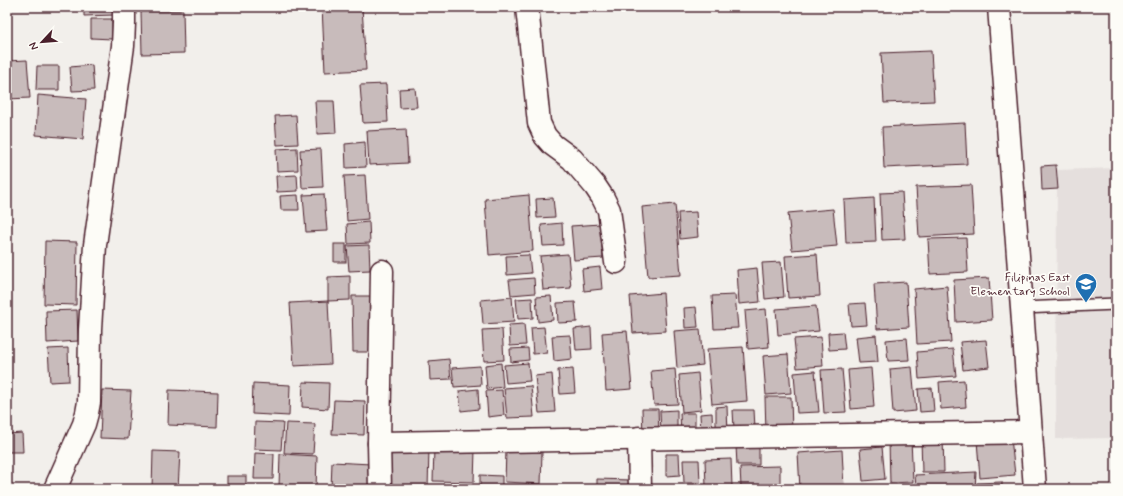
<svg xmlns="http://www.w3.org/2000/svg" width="1123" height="496" font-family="Mynerve,sans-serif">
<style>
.built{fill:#e5dfdd}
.building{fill:#c8bbbb;stroke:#4a1f2b}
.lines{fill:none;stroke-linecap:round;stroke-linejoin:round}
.service-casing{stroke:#4a1f2b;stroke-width:14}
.minor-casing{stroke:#4a1f2b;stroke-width:25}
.primary-casing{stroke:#4a1f2b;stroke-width:25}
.service{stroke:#fdfcf7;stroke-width:11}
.minor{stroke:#fdfcf7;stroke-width:22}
.primary{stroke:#fdfcf7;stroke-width:22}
.labels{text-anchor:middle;stroke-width:3.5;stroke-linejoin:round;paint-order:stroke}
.poi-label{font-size:12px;fill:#4a1f2b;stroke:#fdfcf7;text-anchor:end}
</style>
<rect width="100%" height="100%" fill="#f2efeb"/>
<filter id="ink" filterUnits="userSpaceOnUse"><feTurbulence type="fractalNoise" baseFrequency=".025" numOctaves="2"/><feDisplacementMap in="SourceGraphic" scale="8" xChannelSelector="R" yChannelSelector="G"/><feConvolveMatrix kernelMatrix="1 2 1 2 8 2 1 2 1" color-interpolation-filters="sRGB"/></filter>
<g filter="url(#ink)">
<path class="built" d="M1116,168V438L1056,439L1057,170Z"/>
<g class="building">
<path d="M84,7H114V15L84,16Z"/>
<path d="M322,7H362L366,70L325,72Z"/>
<path d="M183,10L184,53L142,54L141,11Z"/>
<path d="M91,19H112V39L91,38Z"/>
<path d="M931,51L934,101L884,103L881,53Z"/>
<path d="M27,60L30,98L7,99V61Z"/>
<path d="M92,65L94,90L72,91L70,67Z"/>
<path d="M37,66H59V90H36Z"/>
<path d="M386,84L388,122L363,123L360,85Z"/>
<path d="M415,88L417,107L400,108L399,89Z"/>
<path d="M38,95L86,99L83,139L36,135Z"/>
<path d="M315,101H334L336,133L317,134Z"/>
<path d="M296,115L298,144L277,145L275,116Z"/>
<path d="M965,123L967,164L884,168L882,127Z"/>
<path d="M406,129L408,163L369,165L367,131Z"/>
<path d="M365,142L366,167L346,168L345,144Z"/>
<path d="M297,148L298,170L277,171L276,149Z"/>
<path d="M321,149L323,187L302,188L300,150Z"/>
<path d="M1056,165L1058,189L1042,190L1041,166Z"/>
<path d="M297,175L298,191L277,192L276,176Z"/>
<path d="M365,175L368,219L347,221L344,176Z"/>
<path d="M971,185L974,234L919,237L916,187Z"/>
<path d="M902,192L905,239L882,240L880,193Z"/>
<path d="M324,194L327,231L306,232L303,195Z"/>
<path d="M298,195L299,210H281L280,196Z"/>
<path d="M529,195L533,251L489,255L485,199Z"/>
<path d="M553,198L555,217L537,218L536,199Z"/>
<path d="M874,198L876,242L846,243L844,200Z"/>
<path d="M675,204L681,275L648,277L642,207Z"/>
<path d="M833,209L837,246L792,250L788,213Z"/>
<path d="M696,212L698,237L680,239L678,213Z"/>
<path d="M369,222L370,243L348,244L347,224Z"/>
<path d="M562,223L563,245L543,246L541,225Z"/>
<path d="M600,224L603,258L574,260L571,226Z"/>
<path d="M966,238L968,272L930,274L928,239Z"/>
<path d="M45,241L77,242L76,305L44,304Z"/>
<rect x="334" y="244" width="12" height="18"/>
<path d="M369,245L370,270L349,271L347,246Z"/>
<path d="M568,254L571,288L543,290L540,256Z"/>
<path d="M817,254L820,296L788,298L785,256Z"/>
<path d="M529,255L531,273L507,275L506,256Z"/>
<path d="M781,262L784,297L765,299L762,263Z"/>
<path d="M600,267L602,289L584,291L582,269Z"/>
<path d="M757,268L760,302L739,304L737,270Z"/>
<path d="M350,276V300L328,301V277Z"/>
<path d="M534,278L535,293L511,295L509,280Z"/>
<path d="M989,278L992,320L956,322L954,280Z"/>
<path d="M906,282L909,327L877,329L874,284Z"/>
<path d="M947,286L951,342L917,344L914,289Z"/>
<path d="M663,293L666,331L633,333L630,296Z"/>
<path d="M735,295L738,328L714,329L712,296Z"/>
<path d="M352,296H370L372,352H353Z"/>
<path d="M551,296L553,320L538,322L536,297Z"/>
<path d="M512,297L514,322L483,324L481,300Z"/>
<path d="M532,298L533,318L518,319L516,299Z"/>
<path d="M328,301L331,364L294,366L290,303Z"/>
<path d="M575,302L577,322L558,323L557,303Z"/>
<path d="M865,303L867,325L851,326L849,304Z"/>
<path d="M816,306L819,331L778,335L776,309Z"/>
<path d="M696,307L698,327L685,328L684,308Z"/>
<path d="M766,309L769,347L748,349L745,311Z"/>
<path d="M77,310L78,341L47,343L46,311Z"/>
<path d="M524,324L526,345L510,346L509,325Z"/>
<path d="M544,327L547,353L533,354L531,328Z"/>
<path d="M591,327L592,349L576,350L574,329Z"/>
<path d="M502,329L504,360L484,361L482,330Z"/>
<path d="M700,329L703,365L677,368L674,331Z"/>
<path d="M627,331L632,389L606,391L602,333Z"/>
<path d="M843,332L845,349L829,350L828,333Z"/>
<path d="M570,335L572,359L554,361L552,336Z"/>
<path d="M876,335L878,362L859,363L856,337Z"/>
<path d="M821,337L823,366L797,368L794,339Z"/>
<path d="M907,338L909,360L888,361L886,340Z"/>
<path d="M986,340L989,367L963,370L960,342Z"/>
<path d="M743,347L747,401L712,404L707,349Z"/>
<path d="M68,348L69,381L50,382L48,349Z"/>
<path d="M528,348L529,360L511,362L510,349Z"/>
<path d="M953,349L956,376L919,379L917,352Z"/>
<path d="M788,354L791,393L766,395L763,356Z"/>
<path d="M449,359L451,379L430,380L429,361Z"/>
<path d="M501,363L503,387L487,389L485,365Z"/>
<path d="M528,363L530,381L506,383L504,365Z"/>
<path d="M480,366L481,385L454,387L452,368Z"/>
<path d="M912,367L916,411L893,413L890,369Z"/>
<path d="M871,368L874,407L851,409L848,370Z"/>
<path d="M573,369L575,393L560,394L558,370Z"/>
<path d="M675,369L678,404L654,405L651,371Z"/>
<path d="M842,369L846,412L824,413L821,370Z"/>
<path d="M815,371L819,412L797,413L794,373Z"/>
<path d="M698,373L701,410L682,412L679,375Z"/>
<path d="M552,374L555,412L539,413L535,376Z"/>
<path d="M964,380L966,407L941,409L939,382Z"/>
<path d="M303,382L329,383L328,409L302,407Z"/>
<path d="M253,383L290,385L289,416L252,414Z"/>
<path d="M531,386L534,417L507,418L504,388Z"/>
<path d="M932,388L934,411L920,412L918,389Z"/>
<path d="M478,389L479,409L461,411L459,391Z"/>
<path d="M102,390L131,391L128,439L100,438Z"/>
<path d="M169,390L218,392L217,427L168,425Z"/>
<path d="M502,390L504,415L488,417L486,391Z"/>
<path d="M765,397H791L792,433H766Z"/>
<path d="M334,400L365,401L364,435L332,434Z"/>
<path d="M727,406L728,435L716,436V407Z"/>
<path d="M642,409H658L659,434L643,435Z"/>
<path d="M677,410V434H661L660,411Z"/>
<path d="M733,410H754L755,428L734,429Z"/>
<path d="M680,413H695V434L681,435Z"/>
<path d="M712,413L713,433H701L700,414Z"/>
<path d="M255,422L283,423L281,450L254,449Z"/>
<path d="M286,423L315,424L313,454L284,453Z"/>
<path d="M22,433L23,452H7V434Z"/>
<path d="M943,438L944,472H922L921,439Z"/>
<path d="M1011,438L1015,475L980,478L977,441Z"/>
<path d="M889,440H911L913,482L890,483Z"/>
<path d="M759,445V465H737L736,446Z"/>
<path d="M387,446L429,448L428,489H386Z"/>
<path d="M882,447L885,479L863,481L860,449Z"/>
<path d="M434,448L475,450L474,482L433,481Z"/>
<path d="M506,450L542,452L541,484L505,482Z"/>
<path d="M842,450L844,489H800L798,453Z"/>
<path d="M153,451L180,452L178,489H152Z"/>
<path d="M255,453L274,454L273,479H254Z"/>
<path d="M280,454L317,456L316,489L279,487Z"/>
<path d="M666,454H679L680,475L666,476Z"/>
<path d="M731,459L732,487H706L705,460Z"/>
<path d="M683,460H699L700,483H684Z"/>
<path d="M332,462L371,464L370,489H331Z"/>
<path d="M780,466V487H741L740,467Z"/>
<path d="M976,472L975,489H916L915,475Z"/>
<path d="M480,475L502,476V489H480Z"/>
<rect x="227" y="476" width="19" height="13"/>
<path d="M597,479L630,480V489H597Z"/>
<path d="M1002,482V489H977V483Z"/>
</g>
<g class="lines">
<g class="service-casing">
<path id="service" d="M1022,308L1116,304"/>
</g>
<g class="minor-casing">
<g id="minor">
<path d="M527,7L539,123L545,136L553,145L572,159L595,186L603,198L609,210L616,262"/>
<path d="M639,438L640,489"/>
<path d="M379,443L1031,432"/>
<path d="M55,489L84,424L87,413L89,402L90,330L95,245L123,46L124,23V7"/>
<path d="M380,489L379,443L382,271"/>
</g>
</g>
<g class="primary-casing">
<path id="primary" d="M999,7L1022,308L1035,489"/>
</g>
<use href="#service" class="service"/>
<use href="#minor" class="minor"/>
<use href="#primary" class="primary"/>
</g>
</g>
<defs>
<g id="school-pin" transform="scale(1.15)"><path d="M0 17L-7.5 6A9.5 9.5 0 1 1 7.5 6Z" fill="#1f6fb2" stroke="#fdfcf7"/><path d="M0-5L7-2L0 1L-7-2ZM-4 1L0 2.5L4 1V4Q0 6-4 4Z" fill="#fff"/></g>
</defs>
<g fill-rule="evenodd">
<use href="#school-pin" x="1086" y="284"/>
</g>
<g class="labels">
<g class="poi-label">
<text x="1070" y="281">Filipinas East<tspan x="1070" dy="14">Elementary School</tspan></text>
</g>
</g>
<rect width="1123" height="496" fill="none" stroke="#fdfcf7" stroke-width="24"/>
<rect x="12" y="12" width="1099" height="472" fill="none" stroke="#4a1f2b" stroke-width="1.5" filter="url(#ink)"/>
<g transform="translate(42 42) rotate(244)" stroke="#fdfcf7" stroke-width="3" paint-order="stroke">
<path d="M0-3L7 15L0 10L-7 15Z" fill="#4a1f2b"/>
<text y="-6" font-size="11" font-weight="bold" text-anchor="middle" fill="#4a1f2b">N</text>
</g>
</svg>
